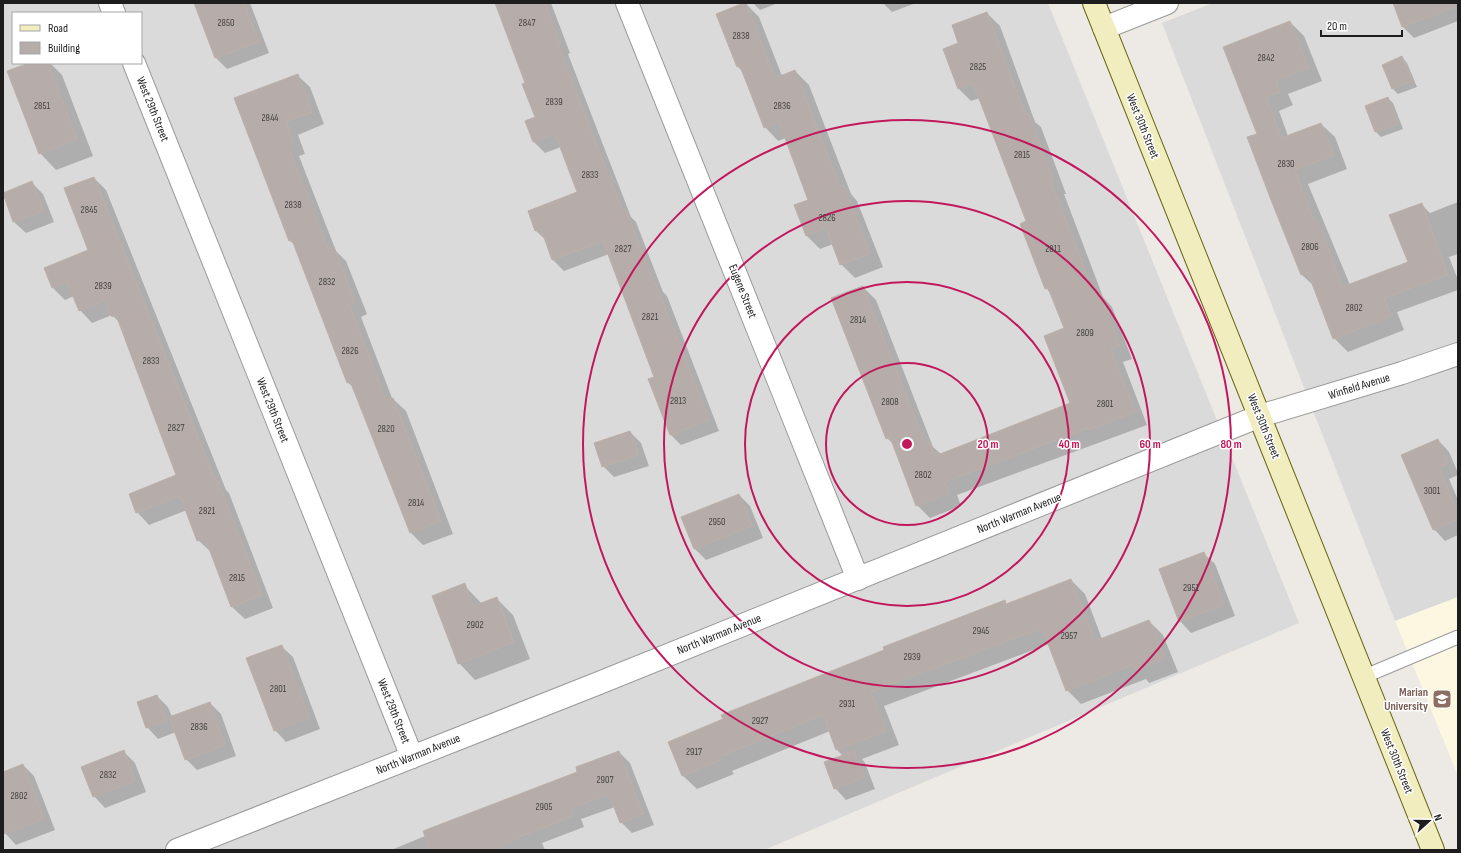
<svg xmlns="http://www.w3.org/2000/svg" width="1461" height="853" font-family="'Sofia Sans Condensed',sans-serif">
<style>
.residential{fill:#dbdada;fill-rule:evenodd}
.education{fill:#fbf7e0}
.shadow{fill:#0003}
.building{fill:#b6adaa;stroke:#bdafa8}
.lines{fill:none;stroke-linecap:round;stroke-linejoin:round}
.service-casing{stroke:#9a9a9a;stroke-width:15}
.minor-casing{stroke:#9a9a9a;stroke-width:24}
.secondary-casing{stroke:#676412;stroke-width:24}
.service{stroke:#fff;stroke-width:13}
.minor{stroke:#fff;stroke-width:22}
.secondary{stroke:#f1edbe;stroke-width:22}
.ring{fill:none;stroke:#c2185b;stroke-width:2}
.labels{text-anchor:middle;stroke-width:3;stroke-linejoin:round;paint-order:stroke}
.number-label{font-size:10px;fill:#434140}
.street-label{font-size:12px;fill:#1d1d1d;stroke:#fff}
.education-label{font-size:12px;font-weight:bold;fill:#785e54;stroke:#fff;text-anchor:end}
.centre{fill:#c2185b;stroke:#fff;stroke-width:2}
.ring-label{font-size:12px;text-anchor:middle;font-weight:bold;fill:#c2185b;stroke:#fff;stroke-width:3;stroke-linejoin:round;paint-order:stroke}
</style>
<rect width="100%" height="100%" fill="#ede9e4"/>
<g class="residential">
<path d="M3,3H1048L1299,623L764,850H3ZM13,13H141V63H13Z"/>
<path d="M1213,3H1458V597L1395,621L1162,23Z"/>
</g>
<path class="education" d="M1458,597V776L1395,621Z"/>
<g class="shadow">
<path d="M195,3H250L269,53L227,69L216,58Z"/>
<path d="M496,3H551L570,53L568,54L607,155L631,217L636,222L663,292L667,296L719,431L681,445L670,434L655,378L609,254L564,271L553,260L547,241L536,231L529,212L578,192L561,147L545,153L534,142L526,121L536,118L527,83Z"/>
<path d="M745,3L759,17L782,76L795,71L809,85L851,194L857,201L883,267L855,278L841,264L833,244L820,249L807,236L810,200L786,138L778,141L765,127L744,73L738,67Z"/>
<path d="M753,3H778L760,10Z"/>
<path d="M883,3H916L892,12Z"/>
<path d="M1394,3H1458V21L1414,38L1403,27Z"/>
<path d="M987,13L1000,26L1035,122L1041,127L1066,194H1064L1103,297L1112,307L1132,359L1123,362L1147,425L957,495L961,506L930,518L917,505L893,444L887,438L863,287L876,300L933,447L941,454L1071,404L1065,329L1052,295L1046,288L1028,222L980,98L971,101L958,88L960,43Z"/>
<path d="M1290,22L1304,36L1322,81L1288,94L1293,105L1279,111L1288,136L1321,124L1335,137L1347,169L1308,184L1350,285L1409,263L1421,204L1430,213L1458,202V254L1449,257L1458,280V290L1397,312L1404,330L1348,352L1334,338L1315,287L1302,275L1258,134L1224,48Z"/>
<path d="M1402,57L1407,63L1417,87L1398,94L1393,89Z"/>
<path d="M32,63H50L62,75L93,156L56,170L40,153Z"/>
<path d="M297,75L310,87L324,124L298,135L305,154L299,156L336,251L346,261L367,314L361,317L392,398L406,411L453,534L423,545L410,532L355,389L347,382L295,245L290,241L235,99Z"/>
<path d="M1388,98L1393,103L1403,129L1381,137L1376,132L1366,106Z"/>
<path d="M94,178L106,190L226,490L229,493L273,608L245,619L232,607L211,552L198,540L187,510L149,525L137,512L177,476L119,322L112,315L92,323L80,310L74,296L65,300L52,287L89,251Z"/>
<path d="M32,183L43,194L54,222L26,233L14,222L3,194Z"/>
<path d="M630,432L641,443L649,466L614,477L603,466Z"/>
<path d="M1438,440L1449,452L1458,473V475L1449,479L1458,500V535L1445,541L1434,529Z"/>
<path d="M739,495L750,506L763,538L706,560L695,549L682,517Z"/>
<path d="M1203,553L1215,564L1235,616L1191,633L1180,621Z"/>
<path d="M1071,580L1085,594L1102,639L1149,621L1163,635L1178,672L1149,683L1146,679L1081,704L1067,690L1049,644L884,706L899,745L862,759L865,763L875,789L846,800L835,788L843,756L837,750L830,731L732,771L734,774L697,789L683,776L1004,602L1008,605Z"/>
<path d="M464,585L482,604L496,598L513,615L530,659L475,680L459,663Z"/>
<path d="M281,646L293,657L320,729L286,742L275,730Z"/>
<path d="M157,696L168,707L172,717L210,703L221,714L236,756L197,770L186,759L176,732L158,739L147,727Z"/>
<path d="M123,751L135,763L146,792L105,808L94,796Z"/>
<path d="M619,752L630,763L654,825L632,833L621,822L615,807L581,819L584,827L542,843L545,850H391L579,773Z"/>
<path d="M23,765L34,776L55,830L16,845L5,833L3,828V773Z"/>
</g>
<g class="building">
<path d="M194,3H244L259,42L215,58Z"/>
<path d="M495,3H545L560,42L557,43L596,143L623,211L626,210L654,284H656L709,420L670,435L648,379L654,377L603,241L552,260L541,229L535,231L528,211L577,192L555,134L533,142L525,121L535,117L522,84L525,83Z"/>
<path d="M744,3H746L775,78L795,70L840,187L844,186L870,254L840,265L826,228L806,236L794,205L808,200L779,122L764,128L740,66L737,67L716,14Z"/>
<path d="M1393,3H1458V6L1402,27Z"/>
<path d="M987,12L1025,114L1028,113L1054,181L1051,182L1095,295L1100,293L1120,346L1111,349L1135,412L1089,430L1088,428L945,482L949,493L916,506L890,437L886,439L831,298L863,286L925,443L929,442L935,456L1070,403L1044,336L1064,328L1048,288L1045,289L1020,224L1026,221L973,83L958,89L943,49L958,43L952,25Z"/>
<path d="M1290,21L1309,68L1276,80L1280,92L1266,97L1281,138L1321,123L1334,155L1295,170L1313,219L1316,218L1328,247L1342,287L1408,262L1389,215L1422,203L1448,275L1384,298L1391,316L1333,339L1308,273L1301,275L1273,205L1247,137L1257,134L1223,47Z"/>
<path d="M1402,56L1412,81L1392,89L1382,65Z"/>
<path d="M29,63H48L77,139L39,154L7,71Z"/>
<path d="M298,74L312,112L286,122L293,141L287,143L328,249L334,247L355,302L349,304L386,400L393,398L441,521L410,533L350,381L347,383L292,240L289,241L234,98Z"/>
<path d="M1388,97L1398,124L1375,132L1365,106Z"/>
<path d="M94,177L215,480L217,479L262,595L231,607L205,538L197,541L180,496L136,513L129,494L176,475L116,315L112,317L105,300L79,311L67,282L52,288L44,268L88,250L64,188Z"/>
<path d="M32,181L44,211L13,222L3,193Z"/>
<path d="M630,431L639,455L602,467L594,443Z"/>
<path d="M1438,439L1448,463L1439,467L1458,513V519L1433,530L1401,455Z"/>
<path d="M739,494L752,526L694,549L681,517Z"/>
<path d="M1204,552L1224,605L1179,622L1159,569Z"/>
<path d="M1071,579L1095,641L1149,620L1165,658L1135,670L1133,665L1066,691L1042,628L871,692L886,731L836,750L823,715L719,757L721,760L682,776L668,742L723,719L721,715L884,650L883,647L1005,600L1006,604Z"/>
<path d="M465,583L473,606L497,597L514,642L458,664L432,596Z"/>
<path d="M282,645L309,718L274,731L246,658Z"/>
<path d="M157,695L167,721L146,728L137,702Z"/>
<path d="M210,702L225,745L185,760L169,717Z"/>
<path d="M124,750L135,781L93,797L81,767Z"/>
<path d="M619,751L643,814L620,823L609,794L571,808L573,816L501,844L503,850H430L423,831L577,772L576,767Z"/>
<path d="M854,751L865,777L834,789L824,762Z"/>
<path d="M23,764L44,819L3,834V772Z"/>
</g>
<g class="lines">
<g class="service-casing">
<path id="service" d="M1363,677L1458,637"/>
</g>
<g class="minor-casing">
<g id="minor">
<path d="M110,3L114,13"/>
<path d="M627,3L858,579"/>
<path d="M1104,28L1167,3"/>
<path d="M134,63L412,757"/>
<path d="M177,850L599,683L1260,416L1402,373L1458,354"/>
</g>
</g>
<g class="secondary-casing">
<path id="secondary" d="M1094,3L1433,850"/>
</g>
<use href="#service" class="service"/>
<use href="#minor" class="minor"/>
<use href="#secondary" class="secondary"/>
</g>
<g class="ring">
<circle cx="907" cy="444" r="81"/>
<circle cx="907" cy="444" r="162"/>
<circle cx="907" cy="444" r="243"/>
<circle cx="907" cy="444" r="324"/>
</g>
<defs>
<g id="university-square" transform="scale(1)"><rect x="-9" y="-9" width="18" height="18" rx="4" fill="#8d6e63" stroke="#fff"/><path d="M0-5L7-2L0 1L-7-2ZM-4 1L0 2.5L4 1V4Q0 6-4 4Z" fill="#fff"/></g>
</defs>
<g fill-rule="evenodd">
<use href="#university-square" x="1442" y="699"/>
</g>
<g class="labels">
<g class="number-label">
<text x="226" y="26">2850</text>
<text x="527" y="26">2847</text>
<text x="741" y="39">2838</text>
<text x="1266" y="61">2842</text>
<text x="978" y="70">2825</text>
<text x="554" y="105">2839</text>
<text x="42" y="109">2851</text>
<text x="782" y="109">2836</text>
<text x="270" y="121">2844</text>
<text x="1022" y="158">2815</text>
<text x="1286" y="167">2830</text>
<text x="590" y="178">2833</text>
<text x="293" y="208">2838</text>
<text x="89" y="213">2845</text>
<text x="827" y="221">2826</text>
<text x="1310" y="250">2806</text>
<text x="623" y="252">2827</text>
<text x="1053" y="252">2811</text>
<text x="327" y="285">2832</text>
<text x="103" y="289">2839</text>
<text x="1354" y="311">2802</text>
<text x="650" y="320">2821</text>
<text x="858" y="323">2814</text>
<text x="1085" y="336">2809</text>
<text x="350" y="354">2826</text>
<text x="151" y="364">2833</text>
<text x="678" y="404">2813</text>
<text x="890" y="405">2808</text>
<text x="1105" y="407">2801</text>
<text x="176" y="431">2827</text>
<text x="386" y="432">2820</text>
<text x="923" y="478">2802</text>
<text x="1432" y="494">3001</text>
<text x="416" y="506">2814</text>
<text x="207" y="514">2821</text>
<text x="717" y="525">2950</text>
<text x="237" y="581">2815</text>
<text x="1191" y="591">2951</text>
<text x="475" y="628">2902</text>
<text x="981" y="634">2945</text>
<text x="1069" y="639">2957</text>
<text x="912" y="660">2939</text>
<text x="278" y="692">2801</text>
<text x="847" y="707">2931</text>
<text x="760" y="724">2927</text>
<text x="199" y="730">2836</text>
<text x="694" y="755">2917</text>
<text x="108" y="778">2832</text>
<text x="605" y="783">2907</text>
<text x="19" y="799">2802</text>
<text x="544" y="810">2905</text>
</g>
<g class="street-label">
<text transform="translate(153 109) rotate(68)" y="4">West 29th Street</text>
<text transform="translate(1143 126) rotate(68)" y="4">West 30th Street</text>
<text transform="translate(743 291) rotate(68)" y="4">Eugene Street</text>
<text transform="translate(1359 386) rotate(-17)" y="4">Winfield Avenue</text>
<text transform="translate(273 410) rotate(68)" y="4">West 29th Street</text>
<text transform="translate(1264 426) rotate(68)" y="4">West 30th Street</text>
<text transform="translate(1019 513) rotate(-22)" y="4">North Warman Avenue</text>
<text transform="translate(719 634) rotate(-22)" y="4">North Warman Avenue</text>
<text transform="translate(394 711) rotate(68)" y="4">West 29th Street</text>
<text transform="translate(418 754) rotate(-22)" y="4">North Warman Avenue</text>
<text transform="translate(1397 761) rotate(68)" y="4">West 30th Street</text>
</g>
<g class="education-label">
<text x="1428" y="696">Marian<tspan x="1428" dy="14">University</tspan></text>
</g>
</g>
<circle cx="907" cy="444" r="6" class="centre"/>
<g class="ring-label">
<text x="988" y="448">20 m</text>
<text x="1069" y="448">40 m</text>
<text x="1150" y="448">60 m</text>
<text x="1231" y="448">80 m</text>
</g>
<rect width="1461" height="853" fill="none" stroke="#1d1d1d" stroke-width="8"/>
<rect x="12" y="12" width="130" height="52" fill="#ffffff" stroke="#a5a5a5"/>
<rect x="20" y="25" width="20" height="6" fill="#f1edbe" stroke="#a5a5a5"/>
<text x="48" y="32" font-size="12" fill="#1d1d1d">Road</text>
<rect x="20" y="42" width="20" height="12" fill="#b6adaa" stroke="#a5a5a5"/>
<text x="48" y="52" font-size="12" fill="#1d1d1d">Building</text>
<g transform="translate(1429 821) rotate(69)" stroke="#ffffff" stroke-width="3" paint-order="stroke">
<path d="M0-3L7 15L0 10L-7 15Z" fill="#1d1d1d"/>
<text y="-6" font-size="11" font-weight="bold" text-anchor="middle" fill="#1d1d1d">N</text>
</g>
<path d="M1321 30v6h81v-6" fill="none" stroke="#1d1d1d" stroke-width="2"/>
<text x="1327" y="30" font-size="12" fill="#1d1d1d" stroke="#ffffff" stroke-width="3" paint-order="stroke">20 m</text>
</svg>
